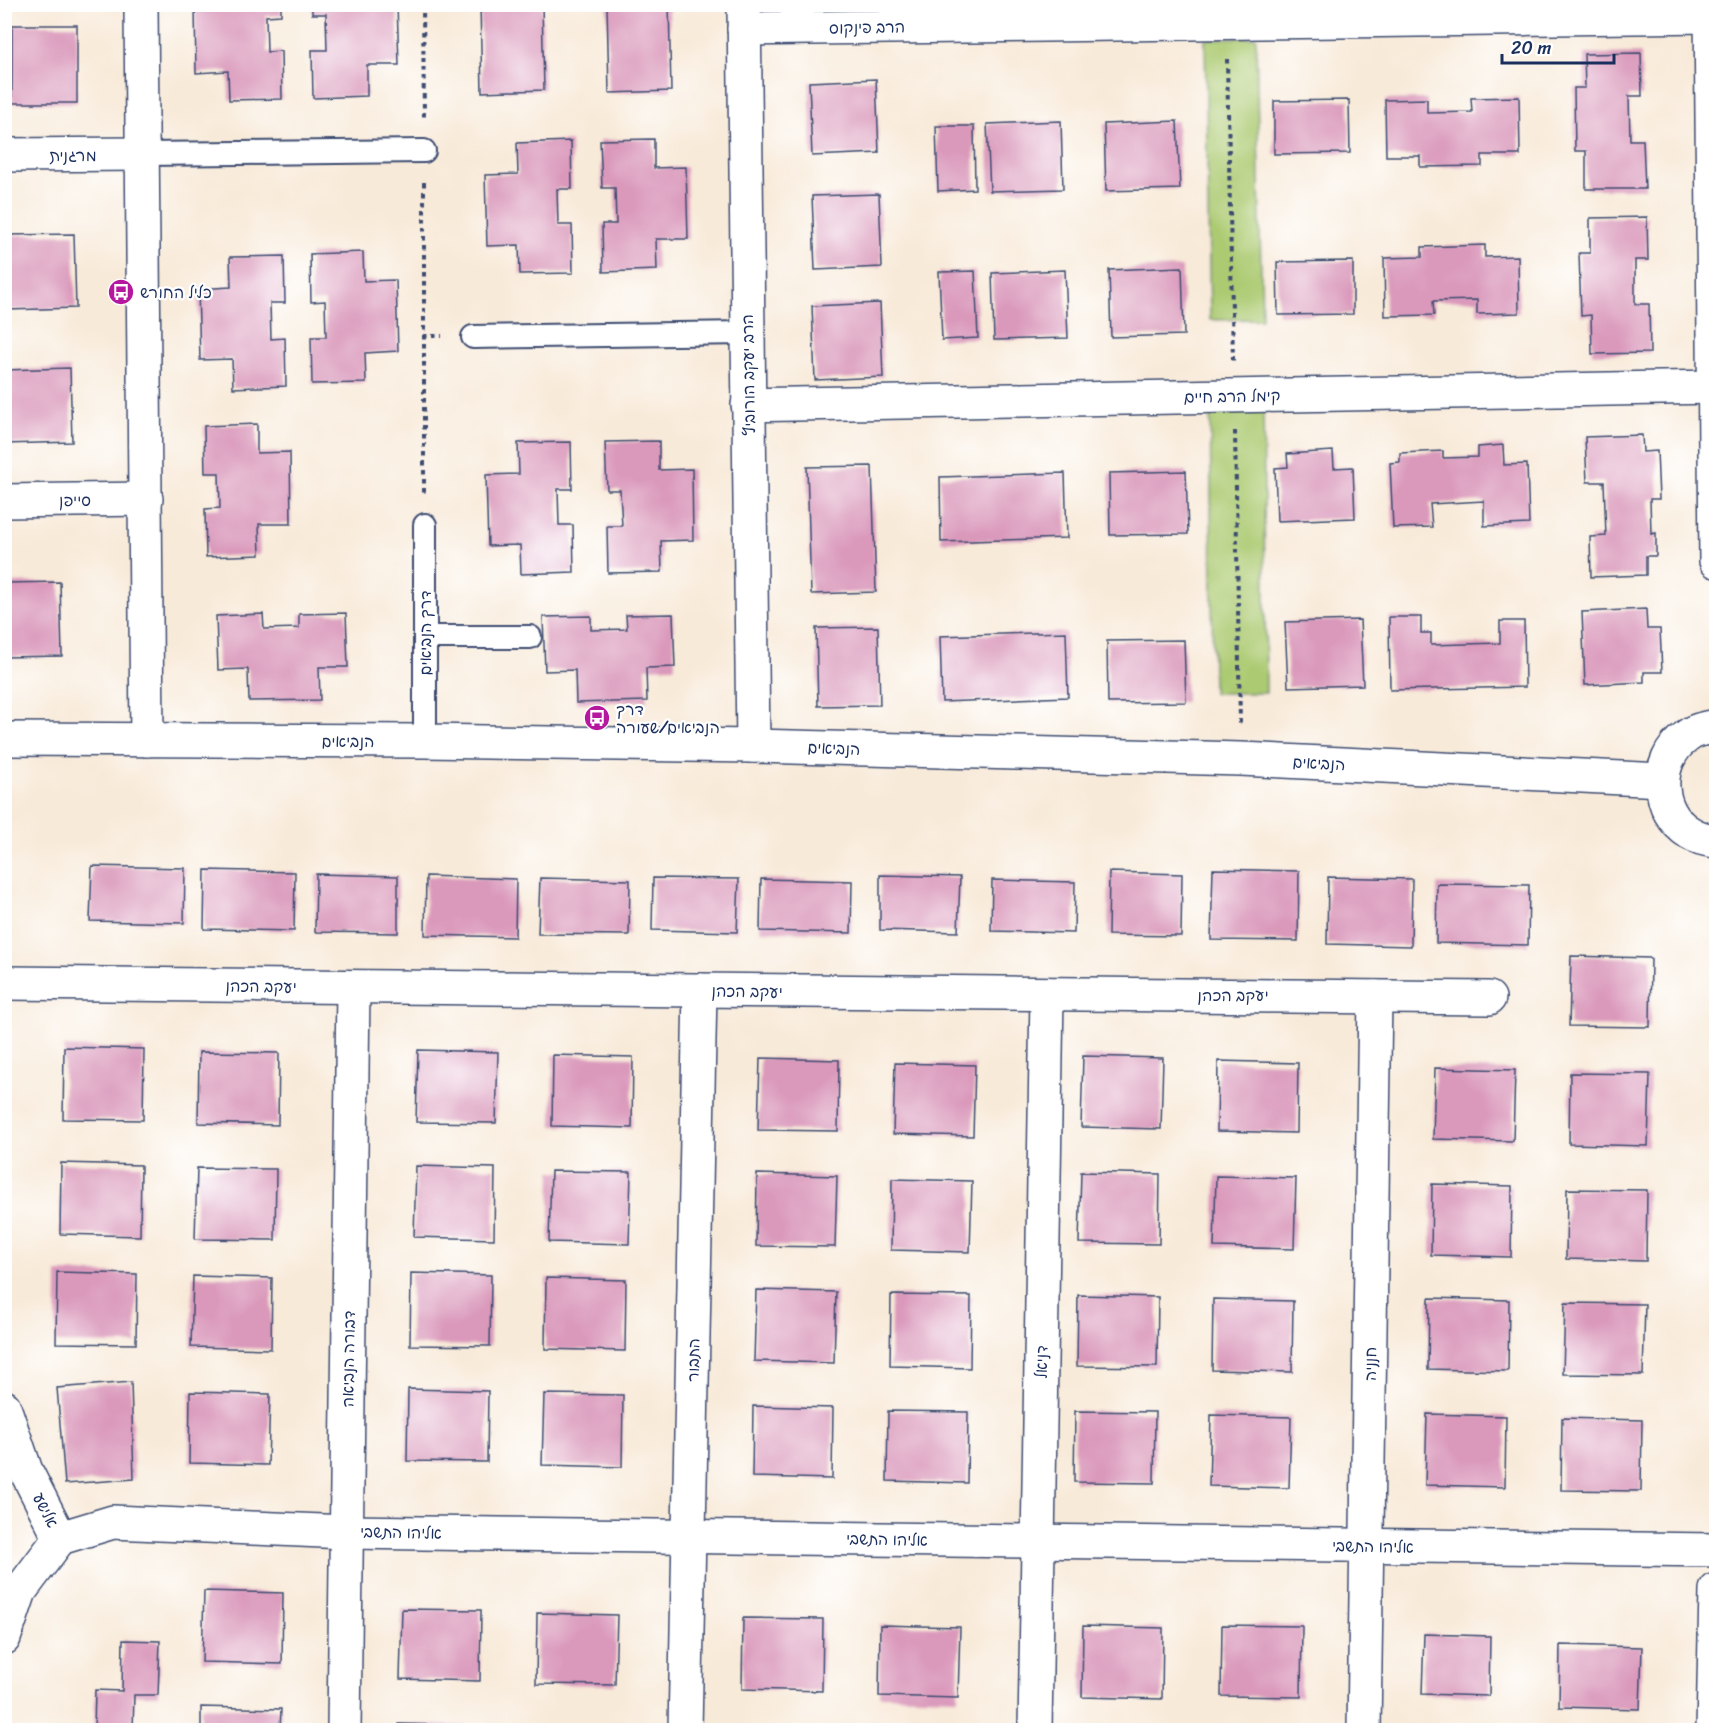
<svg xmlns="http://www.w3.org/2000/svg" width="1721" height="1735" font-family="Sriracha,'Playpen Sans Hebrew',sans-serif">
<style>
.green{fill:#acca71;stroke:#647c68;stroke-width:1.5}
.building{fill:#da99bb}
.lines{fill:none;stroke-linecap:round;stroke-linejoin:round}
.service-casing{stroke:#3c4b70;stroke-width:26}
.minor-casing{stroke:#3c4b70;stroke-width:36}
.tertiary-casing{stroke:#3c4b70;stroke-width:36}
.path{stroke:#3c4b70;stroke-width:4;stroke-dasharray:4.5 4.5;stroke-linecap:butt}
.service{stroke:#fff;stroke-width:22}
.minor{stroke:#fff;stroke-width:33}
.tertiary{stroke:#fff;stroke-width:33}
.labels{text-anchor:middle;stroke-width:4.5;stroke-linejoin:round;paint-order:stroke}
.street-label{font-size:16px;fill:#1b2f5e;stroke:#fff}
.poi-label{font-size:16px;fill:#1b2f5e;stroke:#fff;text-anchor:start}
</style>
<rect width="100%" height="100%" fill="#fff"/>
<filter id="ink" filterUnits="userSpaceOnUse"><feTurbulence type="fractalNoise" baseFrequency=".0167" numOctaves="2"/><feDisplacementMap in="SourceGraphic" scale="12" xChannelSelector="R" yChannelSelector="G"/><feConvolveMatrix kernelMatrix="1 2 1 2 8 2 1 2 1" color-interpolation-filters="sRGB"/></filter>
<filter id="wash" filterUnits="userSpaceOnUse"><feTurbulence type="fractalNoise" baseFrequency=".008" numOctaves="4" result="noise"/><feDisplacementMap in="SourceGraphic" scale="24" xChannelSelector="R" yChannelSelector="G"/><feGaussianBlur stdDeviation="1.35" result="paint"/><feColorMatrix in="noise" values="0 0 0 0 0 0 0 0 0 0 0 0 0 0 0 0 0 1.4 0 .05"/><feComposite in="paint" operator="in"/></filter>
<g filter="url(#wash)">
<rect width="100%" height="100%" fill="#f8ead9"/>
<g class="green">
<path d="M1256,37L1262,319L1210,320L1205,39Z"/>
<path d="M1263,395L1266,693H1213L1210,396Z"/>
</g>
<g id="blocks">
<g class="building">
<path d="M312,4H397L399,65H367V96L313,98L312,50H327L326,14H312Z"/>
<path d="M480,4H542L544,90L482,92Z"/>
<path d="M607,4H669L671,91L609,93Z"/>
<path d="M195,5H281V15L266,16L267,52L281,51L282,99L229,100L228,71L196,73Z"/>
<rect x="12" y="25" width="65" height="78"/>
<path d="M1641,53L1642,96H1629L1630,140H1643L1645,189H1586V151H1575L1574,88H1585L1584,54Z"/>
<path d="M876,79L879,153L812,156L809,82Z"/>
<path d="M1519,97L1520,155H1482V166L1420,167V156H1386L1385,100L1427,99V113L1472,112L1471,98Z"/>
<path d="M1349,100L1350,153L1274,154V101Z"/>
<path d="M1061,121L1063,189L990,191L987,124Z"/>
<path d="M1177,121L1180,189L1106,191L1104,124Z"/>
<path d="M936,126H974L975,189L938,191Z"/>
<path d="M654,139V168L686,167L688,239H656L657,270L603,272L602,224H616L615,188H602L600,140Z"/>
<path d="M571,141L572,189H557L558,225H572L573,273L520,274L519,245L487,246L485,175L518,174L517,143Z"/>
<path d="M879,194L882,267L815,270L812,196Z"/>
<path d="M1647,217L1648,260H1635V304H1649L1650,353L1592,354L1591,315L1581,316L1579,253H1590V218Z"/>
<path d="M74,234L76,308L7,310L5,235Z"/>
<path d="M1485,245V257L1518,256L1519,313L1477,314V300L1433,301L1434,315L1385,316L1384,258L1422,257V247Z"/>
<path d="M363,252L364,281L396,280L398,351L365,353L366,383L312,384L311,337H326L325,301L311,302L310,254Z"/>
<path d="M284,256L285,303H270L271,339L285,338L286,386L233,388L232,359L200,360L198,289L231,287L230,257Z"/>
<path d="M1353,261V314L1278,315L1277,262Z"/>
<path d="M1182,267L1184,335L1111,337L1109,270Z"/>
<path d="M1065,270L1068,338L994,340L992,273Z"/>
<path d="M975,271L978,338L942,340L939,272Z"/>
<path d="M880,303L883,377L815,380L812,306Z"/>
<path d="M70,368L72,442L4,444V370Z"/>
<path d="M257,424V453L290,452L291,524H259L260,555L206,557L205,509L220,508L219,473H205L204,426Z"/>
<path d="M1642,435L1643,452L1657,451L1659,499H1650L1651,534L1656,533V556H1646V575L1591,577L1590,537L1606,536L1604,482H1587L1585,437Z"/>
<path d="M659,441V470L692,469L693,540L661,541L662,572L608,573L607,526H622L620,490H607L605,442Z"/>
<path d="M571,442L572,489H558L559,525H573L574,572L521,574L520,545L488,546L486,475L519,474L518,443Z"/>
<path d="M1503,445L1504,465L1527,464L1529,524L1484,526V501L1430,504L1432,527L1393,528L1390,463L1400,462V453L1443,451V458L1478,457V447Z"/>
<path d="M1333,451L1334,468L1353,467L1355,518L1277,521L1275,468L1288,467L1287,454Z"/>
<path d="M872,466L876,592L811,594L807,467Z"/>
<path d="M1186,471L1188,534L1110,535L1109,473Z"/>
<path d="M1065,473L1067,538L941,542L940,477Z"/>
<path d="M60,582L62,656L4,657V583Z"/>
<path d="M1646,609L1647,629H1660L1662,672H1644V682L1585,685L1582,612Z"/>
<path d="M346,613L348,667H319L320,700L249,701L248,669L218,670L216,616L263,614L264,629L299,628V614Z"/>
<path d="M673,614L675,667L646,668L647,701L576,703L575,670L545,671L543,617L591,616V630L627,629L626,615Z"/>
<path d="M1389,617H1421V633H1431V645L1500,643V621H1524L1525,687L1390,690Z"/>
<path d="M1360,620L1363,685L1288,687L1285,622Z"/>
<path d="M878,627L880,705L818,706L816,628Z"/>
<path d="M1066,632L1068,697L942,702L940,636Z"/>
<path d="M1184,640L1186,702L1108,703L1107,641Z"/>
<path d="M92,866L185,868L184,923L90,921Z"/>
<path d="M1213,869L1299,871L1298,941L1211,940Z"/>
<path d="M205,870L295,872L294,931L204,929Z"/>
<path d="M1109,872L1182,874L1181,936L1108,935Z"/>
<path d="M316,874L398,876V933L315,932Z"/>
<path d="M880,875L960,877L958,932L880,930Z"/>
<path d="M426,876L516,879L515,937L425,935Z"/>
<path d="M1328,877L1412,879L1411,946L1327,944Z"/>
<path d="M540,878L630,880L629,935L538,934Z"/>
<path d="M653,878L739,879L737,932L652,930Z"/>
<path d="M761,879L852,881L851,933L760,931Z"/>
<path d="M992,880L1075,882L1074,933L991,931Z"/>
<path d="M1437,884L1529,885L1528,945L1436,943Z"/>
<path d="M1571,956L1651,958L1650,1027L1569,1026Z"/>
<path d="M64,1047L144,1049L143,1120L63,1119Z"/>
<path d="M418,1050L498,1052L496,1123L416,1122Z"/>
<path d="M199,1052L279,1053L278,1125L198,1123Z"/>
<path d="M553,1055L633,1057L632,1128L552,1126Z"/>
<path d="M1083,1056L1163,1058L1161,1129L1081,1127Z"/>
<path d="M760,1058L839,1060L838,1131L758,1130Z"/>
<path d="M1218,1061L1298,1063L1297,1133L1217,1131Z"/>
<path d="M895,1063L975,1065L973,1136L893,1134Z"/>
<path d="M1435,1068L1515,1070L1513,1141L1433,1139Z"/>
<path d="M1570,1073L1650,1074L1648,1146L1569,1144Z"/>
<path d="M61,1163L141,1165L140,1236L60,1234Z"/>
<path d="M416,1166L495,1168L494,1239L414,1237Z"/>
<path d="M197,1168L276,1169L275,1240L195,1239Z"/>
<path d="M551,1171L631,1172L629,1244L549,1242Z"/>
<path d="M1081,1172L1160,1174L1159,1244L1079,1243Z"/>
<path d="M757,1174L837,1176L835,1247L756,1246Z"/>
<path d="M1216,1176L1296,1178L1294,1249L1214,1247Z"/>
<path d="M892,1179L972,1181L970,1252L891,1250Z"/>
<path d="M1432,1184L1512,1186L1511,1257L1431,1255Z"/>
<path d="M1567,1189L1647,1190L1646,1261L1566,1259Z"/>
<path d="M57,1272L137,1274L136,1344L56,1343Z"/>
<path d="M411,1273L491,1275L490,1346L410,1345Z"/>
<path d="M193,1276L272,1278L271,1349L191,1347Z"/>
<path d="M546,1278L626,1280L625,1351L545,1349Z"/>
<path d="M756,1290L836,1292L834,1363L754,1361Z"/>
<path d="M891,1295L971,1296L970,1368L890,1366Z"/>
<path d="M1078,1295L1158,1297L1157,1367L1077,1366Z"/>
<path d="M1429,1298L1509,1300L1508,1371L1428,1369Z"/>
<path d="M1213,1299L1293,1301L1292,1372L1212,1370Z"/>
<path d="M1565,1303L1645,1304L1643,1375L1563,1374Z"/>
<path d="M131,1382L134,1479L65,1484L57,1388Z"/>
<path d="M408,1389L488,1391L487,1462L407,1461Z"/>
<path d="M190,1392L270,1394L268,1465L189,1463Z"/>
<path d="M544,1394L623,1395L622,1467L542,1465Z"/>
<path d="M753,1406L833,1408L832,1479L752,1477Z"/>
<path d="M888,1411L968,1412L967,1483L887,1481Z"/>
<path d="M1075,1411L1155,1412L1154,1483L1074,1482Z"/>
<path d="M1427,1414L1506,1416L1505,1487L1425,1485Z"/>
<path d="M1211,1415L1291,1417L1289,1488L1209,1486Z"/>
<path d="M1562,1418L1642,1420L1641,1491L1561,1490Z"/>
<path d="M204,1591L283,1593L282,1664L202,1662Z"/>
<path d="M402,1609L481,1610L480,1681L400,1679Z"/>
<path d="M537,1613L617,1615L615,1685L536,1684Z"/>
<path d="M743,1618L823,1619L822,1691L742,1689Z"/>
<path d="M880,1625L960,1627L958,1698L879,1696Z"/>
<path d="M1222,1625L1302,1626L1301,1697L1221,1696Z"/>
<path d="M1083,1626L1163,1628L1162,1699L1082,1697Z"/>
<path d="M1424,1634L1490,1636L1489,1696L1422,1694Z"/>
<path d="M123,1640L160,1641L158,1695H134L133,1730H94L95,1690L122,1691Z"/>
<path d="M1560,1645L1642,1647L1640,1709L1559,1707Z"/>
<path d="M201,1707L281,1709L280,1730H201Z"/>
<path d="M399,1724L479,1726V1730H399Z"/>
</g>
</g>
</g>
<g filter="url(#ink)">
<use href="#blocks" fill-opacity="0" stroke="#3c4b70" stroke-width="1.5"/>
<g class="lines">
<g class="service-casing">
<g id="service">
<path d="M142,154L424,151"/>
<path d="M473,337L747,333"/>
<path d="M425,525V741"/>
<path d="M425,637H530"/>
</g>
</g>
<g class="minor-casing">
<g id="minor">
<path d="M744,4L753,746"/>
<path d="M1711,4L1716,561"/>
<path d="M744,29L1711,16"/>
<path d="M4,155L142,154"/>
<path d="M748,405L1715,387"/>
<path d="M4,501L146,499"/>
<path d="M4,983L1489,998"/>
<path d="M4,1407L26,1471L60,1538L20,1591L4,1638"/>
<path d="M60,1538L113,1522L346,1532L1716,1550"/>
<path d="M344,1730L353,988"/>
<path d="M685,1730L700,990"/>
<path d="M1035,1730L1047,994"/>
<path d="M1364,1730L1375,997"/>
</g>
</g>
<g class="tertiary-casing">
<g id="tertiary">
<path d="M141,4L147,740"/>
<path d="M1716,726C1706,728 1694,730 1686,737C1654,760 1655,812 1690,833C1698,838 1707,840 1716,841"/>
<path d="M4,739L425,741L753,746L1241,759L1662,780"/>
<path d="M1713,1730L1716,1590"/>
</g>
</g>
<g class="path">
<path d="M423,4L424,121"/>
<path d="M1227,59L1233,361"/>
<path d="M424,182V496"/>
<path d="M423,336H442"/>
<path d="M1235,431L1240,724"/>
</g>
<use href="#service" class="service"/>
<use href="#minor" class="minor"/>
<use href="#tertiary" class="tertiary"/>
</g>
</g>
<defs>
<g id="bus-disc" transform="scale(1.35)"><circle r="9.5" fill="#b5179e" stroke="#fff"/><path d="M-5-6H5V4H4V6H2V4H-2V6H-4V4H-5ZM-3.5-4V0h7V-4ZM-3.5 1.2v1.5H-2V1.2ZM2 1.2v1.5H3.5V1.2Z" fill="#fff"/></g>
</defs>
<g fill-rule="evenodd">
<use href="#bus-disc" x="121" y="292"/>
<use href="#bus-disc" x="597" y="718"/>
</g>
<g class="labels">
<g class="street-label">
<text transform="translate(867 27) rotate(-1)" y="6">הרב פינקוס</text>
<text x="73" y="161">מרגנית</text>
<text transform="translate(748 375) rotate(-91)" y="6">הרב יעקב הורוביץ</text>
<text transform="translate(1232 396) rotate(-1)" y="6">קימל הרב חיים</text>
<text transform="translate(75 500) rotate(-1)" y="6">סייפן</text>
<text transform="translate(425 633) rotate(-90)" y="6">דרך הנביאים</text>
<text x="348" y="747">הנביאים</text>
<text transform="translate(834 748) rotate(2)" y="6">הנביאים</text>
<text transform="translate(1319 763) rotate(3)" y="6">הנביאים</text>
<text transform="translate(261 986) rotate(1)" y="6">יעקב הכהן</text>
<text transform="translate(747 991) rotate(1)" y="6">יעקב הכהן</text>
<text x="1233" y="1001">יעקב הכהן</text>
<text transform="translate(348 1359) rotate(-89)" y="6">דבורה הנביאה</text>
<text transform="translate(693 1360) rotate(-89)" y="6">התבור</text>
<text transform="translate(1041 1362) rotate(-89)" y="6">דניאל</text>
<text transform="translate(1370 1364) rotate(-89)" y="6">חנניה</text>
<text transform="translate(46 1510) rotate(63)" y="6">אלישע</text>
<text transform="translate(401 1532) rotate(1)" y="6">אליהו התשבי</text>
<text transform="translate(887 1539) rotate(1)" y="6">אליהו התשבי</text>
<text transform="translate(1373 1546) rotate(1)" y="6">אליהו התשבי</text>
</g>
<g class="poi-label">
<text x="140" y="298">כליל החורש</text>
<text x="616" y="715">דרך<tspan x="616" dy="18">הנביאים/שעורה</tspan></text>
</g>
</g>
<rect width="1721" height="1735" fill="none" stroke="#fff" stroke-width="24"/>
<path d="M1502 54v9h112v-9" fill="none" stroke="#1b2f5e" stroke-width="3"/>
<text x="1511" y="54" font-size="18" fill="#1b2f5e" stroke="#ffffff" stroke-width="4.5" paint-order="stroke">20 m</text>
</svg>
